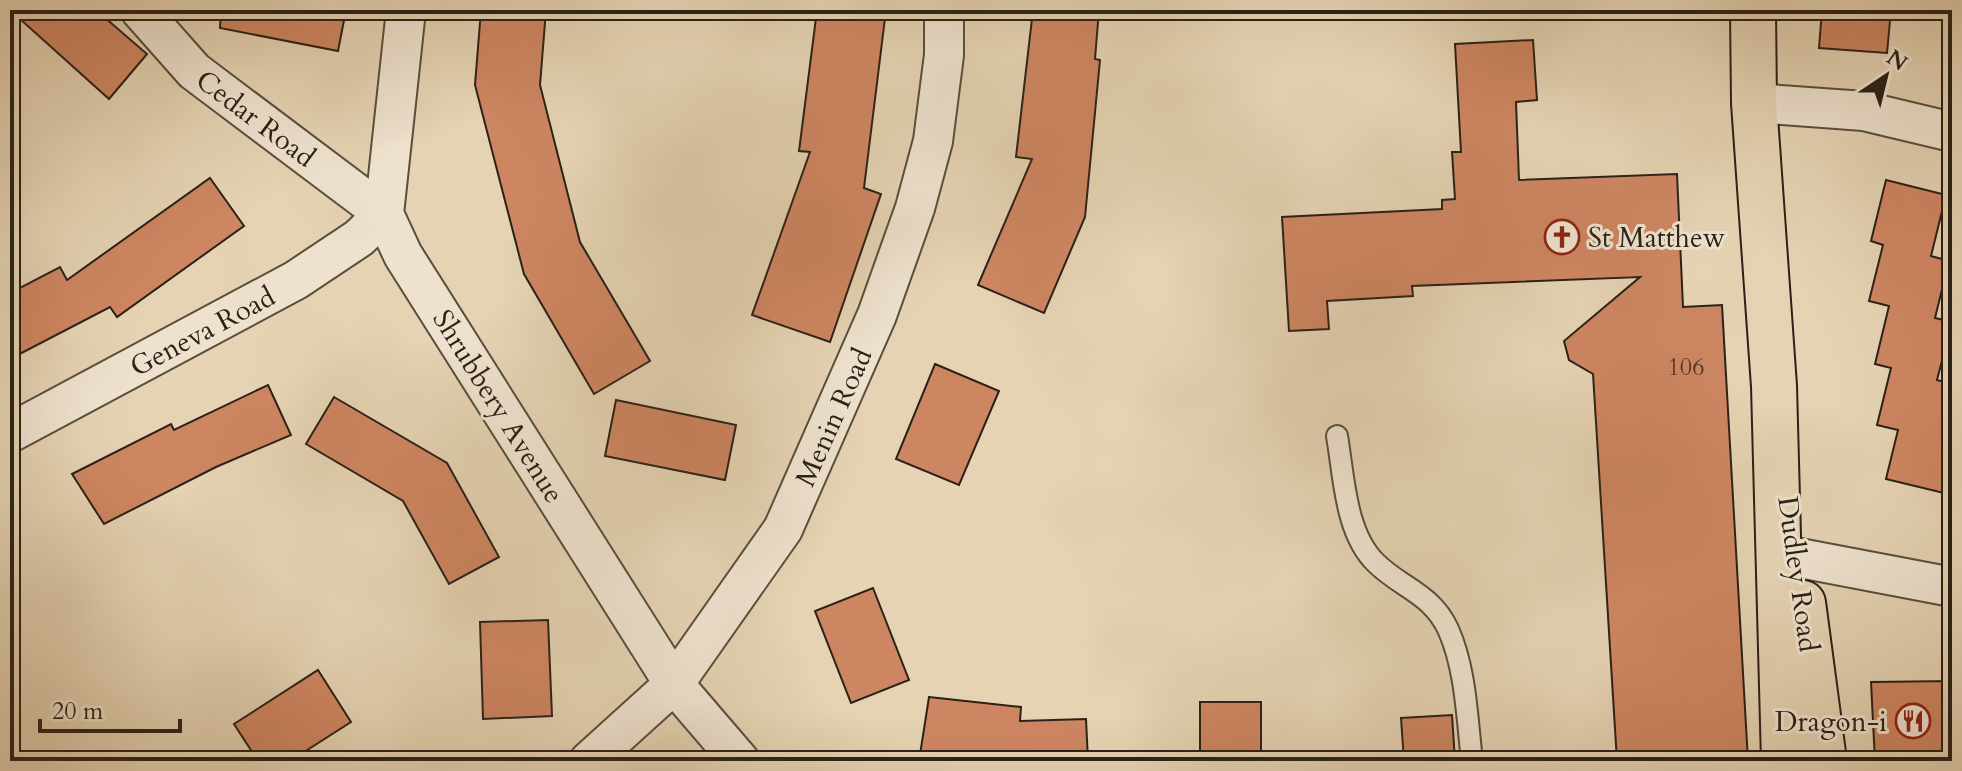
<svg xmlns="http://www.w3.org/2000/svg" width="1962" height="771" font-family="Cardo,serif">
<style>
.building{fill:#ce8662;stroke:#2a2117;stroke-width:2}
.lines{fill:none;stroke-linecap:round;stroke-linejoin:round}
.service-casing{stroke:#594e3e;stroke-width:24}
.minor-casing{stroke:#594e3e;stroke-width:42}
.primary-casing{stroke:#2a2117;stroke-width:48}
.service{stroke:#eee2ce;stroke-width:20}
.minor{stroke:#eee2ce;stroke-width:38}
.primary{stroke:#e5d3b3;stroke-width:44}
.labels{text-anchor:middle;stroke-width:6;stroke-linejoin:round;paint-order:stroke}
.number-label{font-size:24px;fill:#533a2a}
.street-label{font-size:28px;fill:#2a2117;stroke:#eee2ce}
.poi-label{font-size:28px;fill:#2a2117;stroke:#eee2ce;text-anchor:start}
</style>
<rect width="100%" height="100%" fill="#e5d3b3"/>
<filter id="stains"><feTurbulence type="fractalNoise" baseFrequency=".0025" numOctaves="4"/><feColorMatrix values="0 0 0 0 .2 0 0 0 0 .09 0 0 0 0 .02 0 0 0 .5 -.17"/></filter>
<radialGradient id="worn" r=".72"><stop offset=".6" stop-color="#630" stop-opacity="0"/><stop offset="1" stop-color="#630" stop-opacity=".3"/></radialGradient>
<g class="building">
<path d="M10,10H96L147,54L109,99Z"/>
<path d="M221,10H346L338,51L220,28Z"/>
<path d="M481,10H546L540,85L580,242L650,361L594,394L524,274L475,85Z"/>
<path d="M817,10H886L864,188L881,194L830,342L752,315L810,152L799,151Z"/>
<path d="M1033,10H1099L1095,59L1100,60L1085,217L1044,313L978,285L1032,159L1016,157Z"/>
<path d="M1822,10H1891L1887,53L1819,48Z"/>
<path d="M1533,40L1537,100L1516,102L1519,180L1677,174L1683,307L1722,305L1748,761H1617L1593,374L1569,360L1564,341L1640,277L1412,286L1413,296L1327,301L1329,329L1289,331L1282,217L1442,209V200L1455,199L1452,152H1461L1455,44Z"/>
<path d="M210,178L244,226L117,317L110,307L10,359V293L60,267L67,280Z"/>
<path d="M1886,180L1946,195L1931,256L1949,261L1935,318L1952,322L1937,380L1952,384V409L1944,442L1952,444V495L1886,479L1898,430L1877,425L1891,368L1875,364L1889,306L1869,301L1883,245L1871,241Z"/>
<path d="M935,364L999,391L959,485L896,459Z"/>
<path d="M268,385L291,435L216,467L104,524L72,474L171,424L174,430Z"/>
<path d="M334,397L447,463L499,557L449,584L403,501L306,444Z"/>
<path d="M616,400L736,425L725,480L605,456Z"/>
<path d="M873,588L909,680L851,703L815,611Z"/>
<path d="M548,620L552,716L483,719L480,622Z"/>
<path d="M318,670L351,722L290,761H258L234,724Z"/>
<path d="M1952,681V761H1875L1871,682Z"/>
<path d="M929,697L1021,707L1020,721L1086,719L1088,761H919Z"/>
<path d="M1200,702H1261V761H1218V753H1200Z"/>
<path d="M1452,715L1455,761H1404L1401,718Z"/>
</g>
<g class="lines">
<g class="service-casing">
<path id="service" d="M1337,436C1344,476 1345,533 1376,563C1401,588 1431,593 1448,629C1466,669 1467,718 1472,761"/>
</g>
<g class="minor-casing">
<g id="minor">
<path d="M406,10L384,214L403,255L674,684L740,761"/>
<path d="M1754,103L1864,111L1952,132"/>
<path d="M10,433L296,280L359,238L384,214L194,71L140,10"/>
<path d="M1778,554L1952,587"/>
<path d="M589,761L674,684L783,529L877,315L915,208L933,141L944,55V10"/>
</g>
</g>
<g class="primary-casing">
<g id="primary">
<path d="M1753,10L1754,103L1774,386L1784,761"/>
<path d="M1803,603L1824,761"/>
</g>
</g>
<use href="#service" class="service"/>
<use href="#minor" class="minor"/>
<use href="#primary" class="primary"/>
</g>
<defs>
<g id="church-ring" transform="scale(1.8)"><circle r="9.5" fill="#eee2ce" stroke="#8f2418" stroke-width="1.5"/><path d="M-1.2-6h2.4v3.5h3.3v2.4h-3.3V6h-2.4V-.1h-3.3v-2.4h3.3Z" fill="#8f2418"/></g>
<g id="restaurant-ring" transform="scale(1.8)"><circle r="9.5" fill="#eee2ce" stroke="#8f2418" stroke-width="1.5"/><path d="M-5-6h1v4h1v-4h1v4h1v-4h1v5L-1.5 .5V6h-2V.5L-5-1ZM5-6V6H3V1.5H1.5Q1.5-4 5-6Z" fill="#8f2418"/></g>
</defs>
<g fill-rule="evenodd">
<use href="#church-ring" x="1562" y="237"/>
<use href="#restaurant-ring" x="1913" y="721"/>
</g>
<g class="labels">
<g class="number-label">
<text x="1686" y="375">106</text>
</g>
<g class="street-label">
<text transform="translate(256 118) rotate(37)" y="10">Cedar Road</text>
<text transform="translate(202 331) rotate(-28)" y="10">Geneva Road</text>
<text transform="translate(499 406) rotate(58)" y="10">Shrubbery Avenue</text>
<text transform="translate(833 417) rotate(-66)" y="10">Menin Road</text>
<text transform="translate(1799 574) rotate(82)" y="10">Dudley Road</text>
</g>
<g class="poi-label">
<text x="1588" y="247">St Matthew</text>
<text x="1887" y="731" text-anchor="end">Dragon-i</text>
</g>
</g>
<rect width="1962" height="771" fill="none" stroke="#e5d3b3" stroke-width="40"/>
<rect x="12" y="12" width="1938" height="747" fill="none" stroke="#2a2117" stroke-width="4"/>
<rect x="20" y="20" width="1922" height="731" fill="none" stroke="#2a2117" stroke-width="2"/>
<g transform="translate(1886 76) rotate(35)" stroke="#eee2ce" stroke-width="6" paint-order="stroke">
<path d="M0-6L14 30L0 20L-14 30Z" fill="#2a2117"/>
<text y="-12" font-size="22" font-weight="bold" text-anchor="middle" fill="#2a2117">N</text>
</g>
<path d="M40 719v12h140v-12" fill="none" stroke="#2a2117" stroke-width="4"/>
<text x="52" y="719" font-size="24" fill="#2a2117" stroke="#eee2ce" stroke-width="6" paint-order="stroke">20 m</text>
<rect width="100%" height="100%" filter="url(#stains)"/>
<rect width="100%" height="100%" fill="url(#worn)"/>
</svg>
